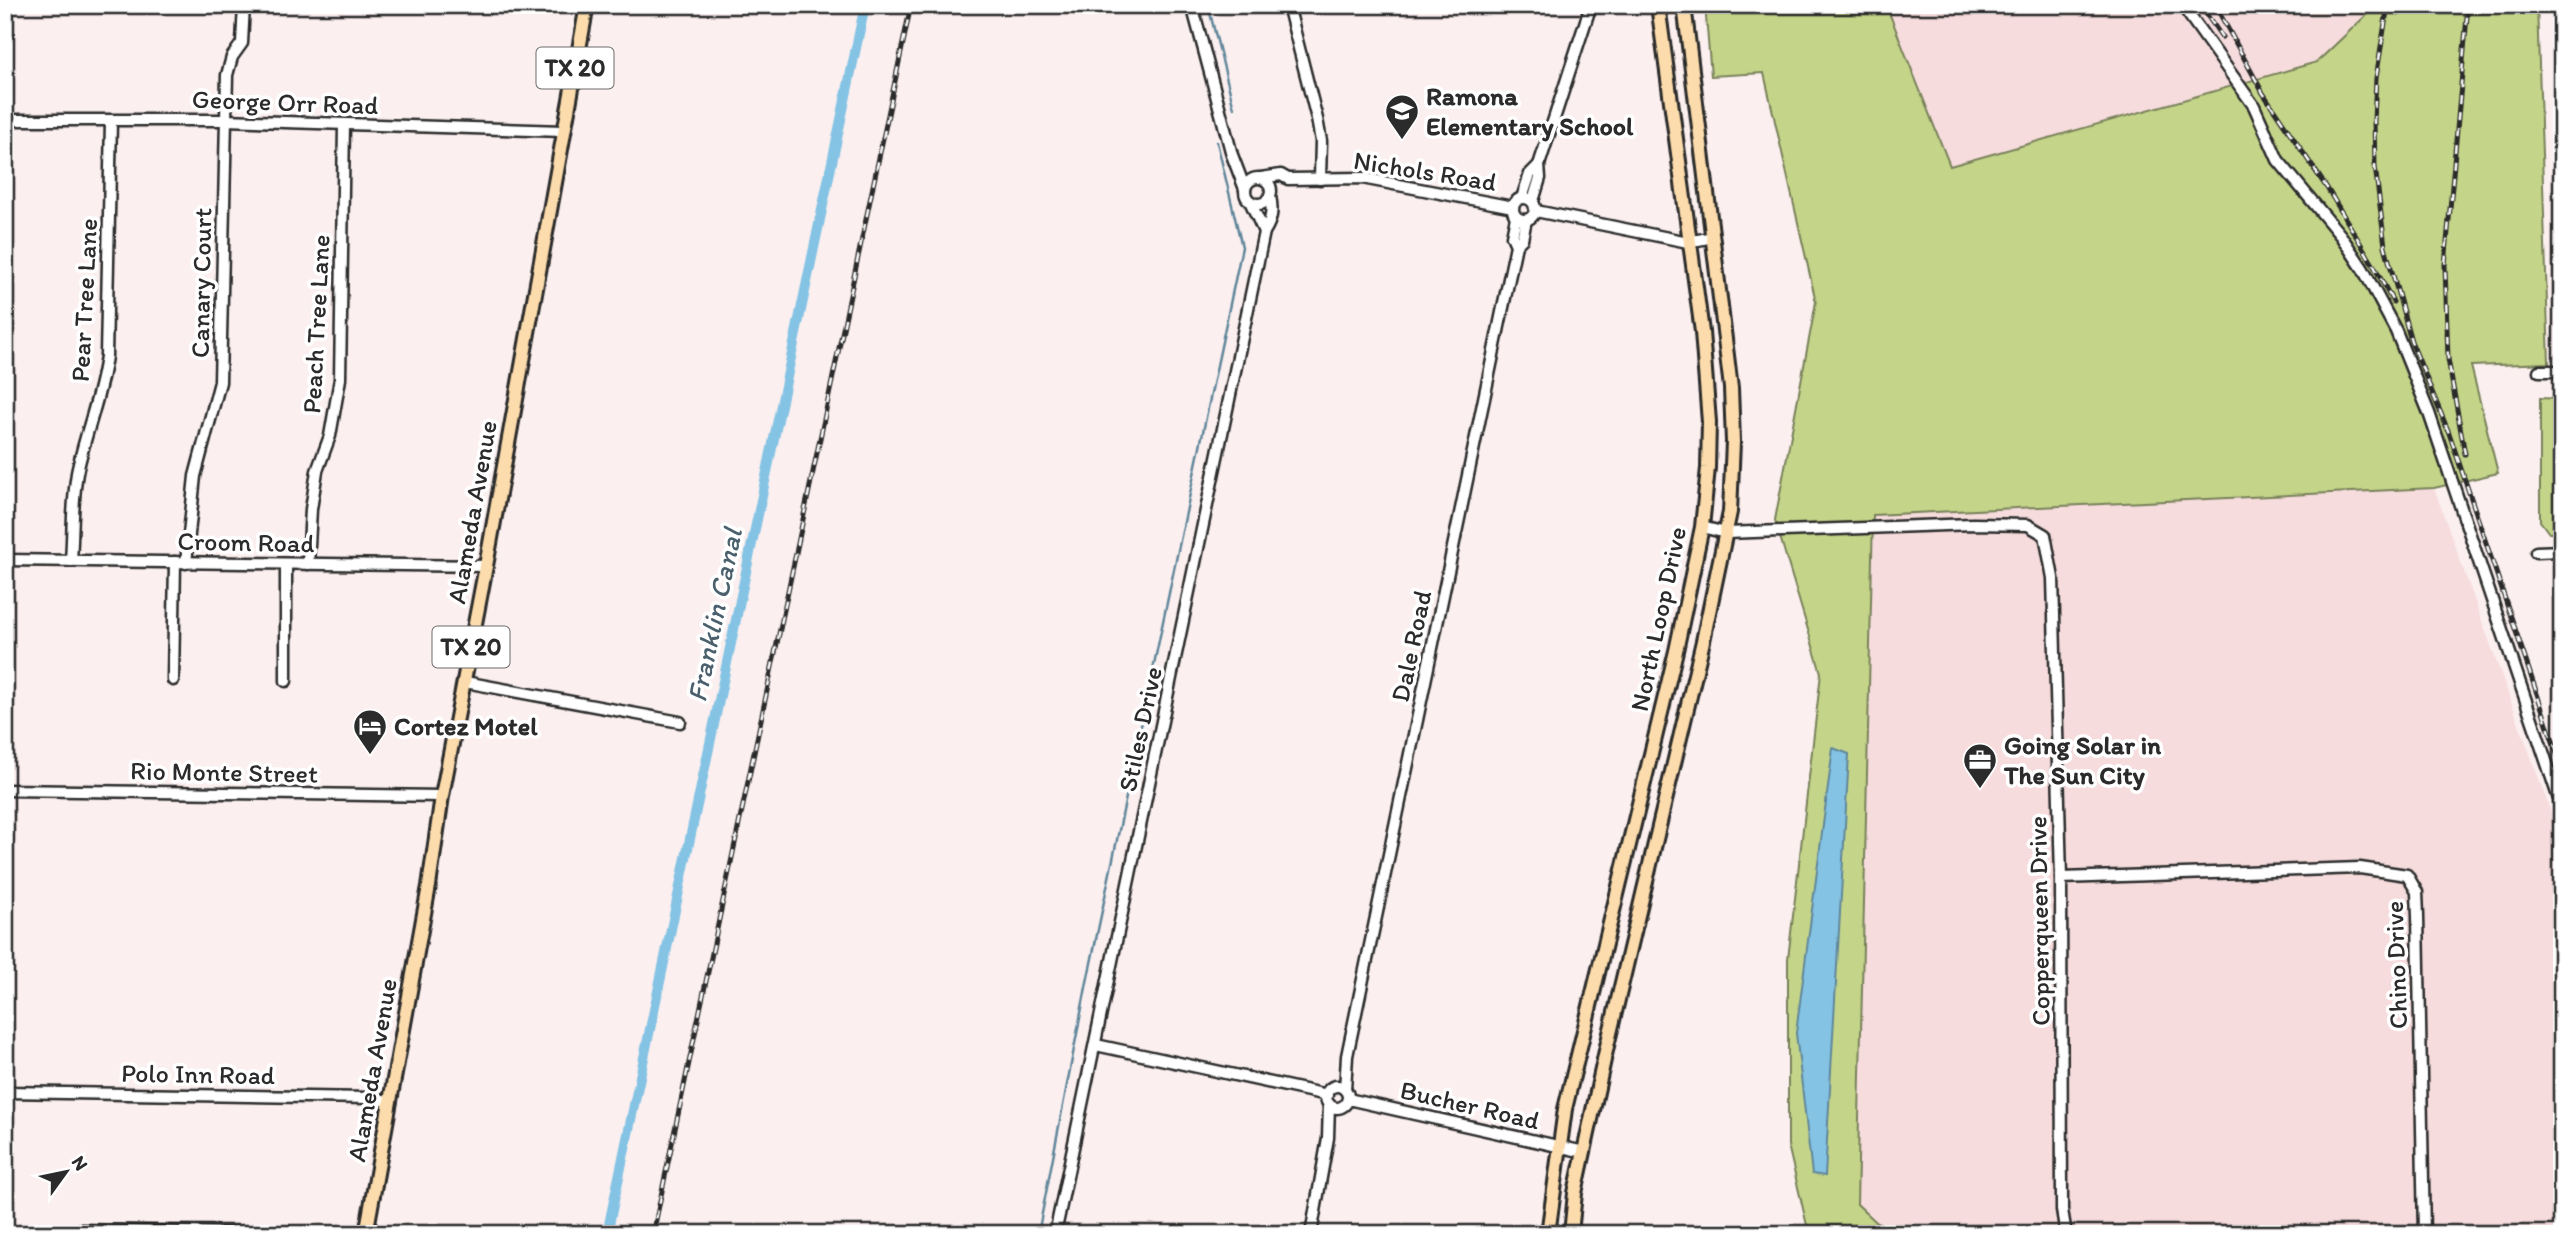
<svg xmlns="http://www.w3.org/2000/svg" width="2567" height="1239" font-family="Itim,sans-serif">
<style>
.built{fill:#f6dcdc}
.green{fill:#c4d589;stroke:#78805a;stroke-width:2}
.water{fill:#84c3e4;stroke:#60869a;stroke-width:2}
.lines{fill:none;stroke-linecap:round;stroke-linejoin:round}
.stream{stroke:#60869a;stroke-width:2.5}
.canal{stroke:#84c3e4;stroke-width:10}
.minor-casing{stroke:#2b2b2b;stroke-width:15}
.major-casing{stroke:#2b2b2b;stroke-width:18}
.minor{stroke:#fff;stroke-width:10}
.major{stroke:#fcdcac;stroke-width:12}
.rail-casing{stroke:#2b2b2b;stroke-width:5}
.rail{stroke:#fff;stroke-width:2.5;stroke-dasharray:8;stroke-linecap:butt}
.labels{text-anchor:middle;stroke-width:7;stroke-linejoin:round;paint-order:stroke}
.shield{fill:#fff;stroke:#6b6b6b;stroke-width:2}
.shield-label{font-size:24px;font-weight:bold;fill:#2b2b2b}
.poi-label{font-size:26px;font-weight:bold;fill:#2b2b2b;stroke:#fff;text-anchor:start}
.street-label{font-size:26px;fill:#2b2b2b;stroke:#fff}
.water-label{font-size:28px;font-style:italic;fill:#4a606c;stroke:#fff}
</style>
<rect width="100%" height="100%" fill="#fbefef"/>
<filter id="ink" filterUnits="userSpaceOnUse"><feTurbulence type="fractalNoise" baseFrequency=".0143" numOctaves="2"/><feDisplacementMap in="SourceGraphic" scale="14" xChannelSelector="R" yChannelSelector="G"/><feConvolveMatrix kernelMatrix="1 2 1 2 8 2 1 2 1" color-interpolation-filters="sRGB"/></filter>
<g filter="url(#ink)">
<g class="built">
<path d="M1886,5H2377L2318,62L1950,167Z"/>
<path d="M2434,488L2562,843V1234H1889L1857,1204L1873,515Z"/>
</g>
<g class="green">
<path d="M1705,5H1886L1950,166L2317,62L2377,5H2537L2549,363L2471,366L2498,473L2434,488L1873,515L1857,1204L1889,1234H1809L1788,1145V959L1821,673L1775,520L1816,302L1764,73L1711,76Z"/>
<path d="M2540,398L2562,399V533H2549L2540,521Z"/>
</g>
<path class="water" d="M1833,748L1849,754L1825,1176L1812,1174L1796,1033Z"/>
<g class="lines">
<g class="stream">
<path d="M1208,5L1234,108"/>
<path d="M1038,1234L1087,982L1242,247L1217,142"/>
</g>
<path class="canal" d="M607,1234L865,5"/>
<g class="minor-casing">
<g id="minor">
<path d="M1192,5L1232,155L1245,189"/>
<path d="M1288,5L1317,119L1321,141L1320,179"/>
<path d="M2182,5L2254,106L2278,160L2341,236L2363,269L2396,331L2429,413L2562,808"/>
<path d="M5,120H224L563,131"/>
<circle cx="1258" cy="191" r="13"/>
<path d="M1261,178L1281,175L1288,179L1362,178L1513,207"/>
<circle cx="1524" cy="209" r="11"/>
<path d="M1522,198L1530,174L1539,165"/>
<path d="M1250,201L1264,232"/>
<path d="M1533,201L1540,178L1539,165L1591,5"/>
<path d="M1536,211L1688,242L1713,237"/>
<path d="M1516,245L1522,239L1526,220"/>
<path d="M2539,371H2562"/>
<path d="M1702,527L1726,533L1973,524L2028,525L2045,535L2053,578L2061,878L2062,1210L2066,1234"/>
<path d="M2536,552L2562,551"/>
<path d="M5,560L486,566"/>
<path d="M71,561C73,532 72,502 77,473C85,433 101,396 106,356L111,121"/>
<path d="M186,563L195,476L220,382L227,75L232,57L242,43L244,5"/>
<path d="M286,564V681"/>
<path d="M308,564L311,509L317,471L330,436L340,379L344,125"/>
<path d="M173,680L175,562"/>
<path d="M465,682L680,722"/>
<path d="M5,790L442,796"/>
<path d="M2061,878L2360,868L2407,875L2417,892L2418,916L2424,1234"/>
<path d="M1096,1045L1327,1095"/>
<circle cx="1337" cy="1097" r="11"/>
<path d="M1345,1090L1347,1056L1516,245L1512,236L1516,217"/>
<path d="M5,1092L369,1098L389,1101"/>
<path d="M1348,1099L1584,1152"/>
<path d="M79,1230L291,1234"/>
<path d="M1055,1234L1264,232C1272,220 1273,210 1270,196"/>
<path d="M1311,1234L1328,1138L1329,1104"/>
</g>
</g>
<g class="major-casing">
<g id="major">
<path d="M366,1234L429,886L442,796L486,566L587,5"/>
<path d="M1548,1234L1565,1109L1676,651L1702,527L1708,468L1709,422L1702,332L1658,5"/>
<path d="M1571,1234L1575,1193L1607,1046L1703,641L1730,512L1733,442L1731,388L1684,5"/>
</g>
</g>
<use href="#minor" class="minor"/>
<use href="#major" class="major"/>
<g class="rail-casing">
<g id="rail">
<path d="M2200,5L2222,37"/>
<path d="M2215,5L2263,93L2327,188L2374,266L2393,302"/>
<path d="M2388,5L2376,78L2374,120L2375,166L2385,246L2411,341L2449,433L2562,768"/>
<path d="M2465,454L2448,359L2445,265L2468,5"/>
<path d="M653,1234L911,5"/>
</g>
</g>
<use href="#rail" class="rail"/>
</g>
</g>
<defs>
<g id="school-pin" transform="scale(1.75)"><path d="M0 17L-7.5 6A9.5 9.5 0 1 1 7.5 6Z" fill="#2b2b2b" stroke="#fff"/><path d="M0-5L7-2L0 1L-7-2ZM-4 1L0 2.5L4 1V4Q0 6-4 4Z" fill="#fff"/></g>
<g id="hotel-pin" transform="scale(1.75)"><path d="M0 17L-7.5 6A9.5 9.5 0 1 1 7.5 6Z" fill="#2b2b2b" stroke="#fff"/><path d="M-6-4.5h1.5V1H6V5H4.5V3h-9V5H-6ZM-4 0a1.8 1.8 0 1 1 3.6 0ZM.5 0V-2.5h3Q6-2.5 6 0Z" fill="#fff"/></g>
<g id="office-pin" transform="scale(1.75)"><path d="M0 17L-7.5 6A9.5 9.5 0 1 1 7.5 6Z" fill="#2b2b2b" stroke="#fff"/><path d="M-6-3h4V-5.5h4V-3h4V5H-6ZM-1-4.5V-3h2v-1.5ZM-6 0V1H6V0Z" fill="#fff"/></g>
</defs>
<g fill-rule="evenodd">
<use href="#school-pin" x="1402" y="111"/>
<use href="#hotel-pin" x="370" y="726"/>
<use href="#office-pin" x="1980" y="760"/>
</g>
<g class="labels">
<g class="shield">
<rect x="536.5" y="47.5" width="77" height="41" rx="5"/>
<rect x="432.5" y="626.5" width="77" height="41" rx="5"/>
</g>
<g class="shield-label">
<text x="575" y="76">TX 20</text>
<text x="471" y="655">TX 20</text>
</g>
<g class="poi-label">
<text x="1426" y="105">Ramona<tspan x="1426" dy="30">Elementary School</tspan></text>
<text x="394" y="735">Cortez Motel</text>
<text x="2004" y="754">Going Solar in<tspan x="2004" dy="30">The Sun City</tspan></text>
</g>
<g class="street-label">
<text transform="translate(285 102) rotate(2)" y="9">George Orr Road</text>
<text transform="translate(1425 171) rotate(9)" y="9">Nichols Road</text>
<text transform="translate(201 283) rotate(-89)" y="9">Canary Court</text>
<text transform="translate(84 300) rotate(-87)" y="9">Pear Tree Lane</text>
<text transform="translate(316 324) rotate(-87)" y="9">Peach Tree Lane</text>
<text transform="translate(472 512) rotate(-80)" y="9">Alameda Avenue</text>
<text transform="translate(246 542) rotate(1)" y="9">Croom Road</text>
<text transform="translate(1658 619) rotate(-78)" y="9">North Loop Drive</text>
<text transform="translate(1411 646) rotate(-78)" y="9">Dale Road</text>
<text transform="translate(1140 729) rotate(-78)" y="9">Stiles Drive</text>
<text transform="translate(224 772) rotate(1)" y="9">Rio Monte Street</text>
<text transform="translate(2039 921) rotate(-91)" y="9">Copperqueen Drive</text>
<text transform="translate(2396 965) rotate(-92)" y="9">Chino Drive</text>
<text transform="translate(372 1070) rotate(-80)" y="9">Alameda Avenue</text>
<text transform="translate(198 1074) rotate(1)" y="9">Polo Inn Road</text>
<text transform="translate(1470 1105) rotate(13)" y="9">Bucher Road</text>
</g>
<g class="water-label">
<text transform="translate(714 615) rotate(-78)" y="10">Franklin Canal</text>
</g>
</g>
<rect width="2567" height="1239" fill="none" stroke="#fff" stroke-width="28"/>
<rect x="14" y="14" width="2539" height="1211" fill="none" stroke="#2b2b2b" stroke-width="2.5" filter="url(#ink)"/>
<g transform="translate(66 1172) rotate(57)" stroke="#ffffff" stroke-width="5" paint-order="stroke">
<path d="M0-5L12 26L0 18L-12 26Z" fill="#2b2b2b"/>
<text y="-10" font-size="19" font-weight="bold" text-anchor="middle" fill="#2b2b2b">N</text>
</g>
</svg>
